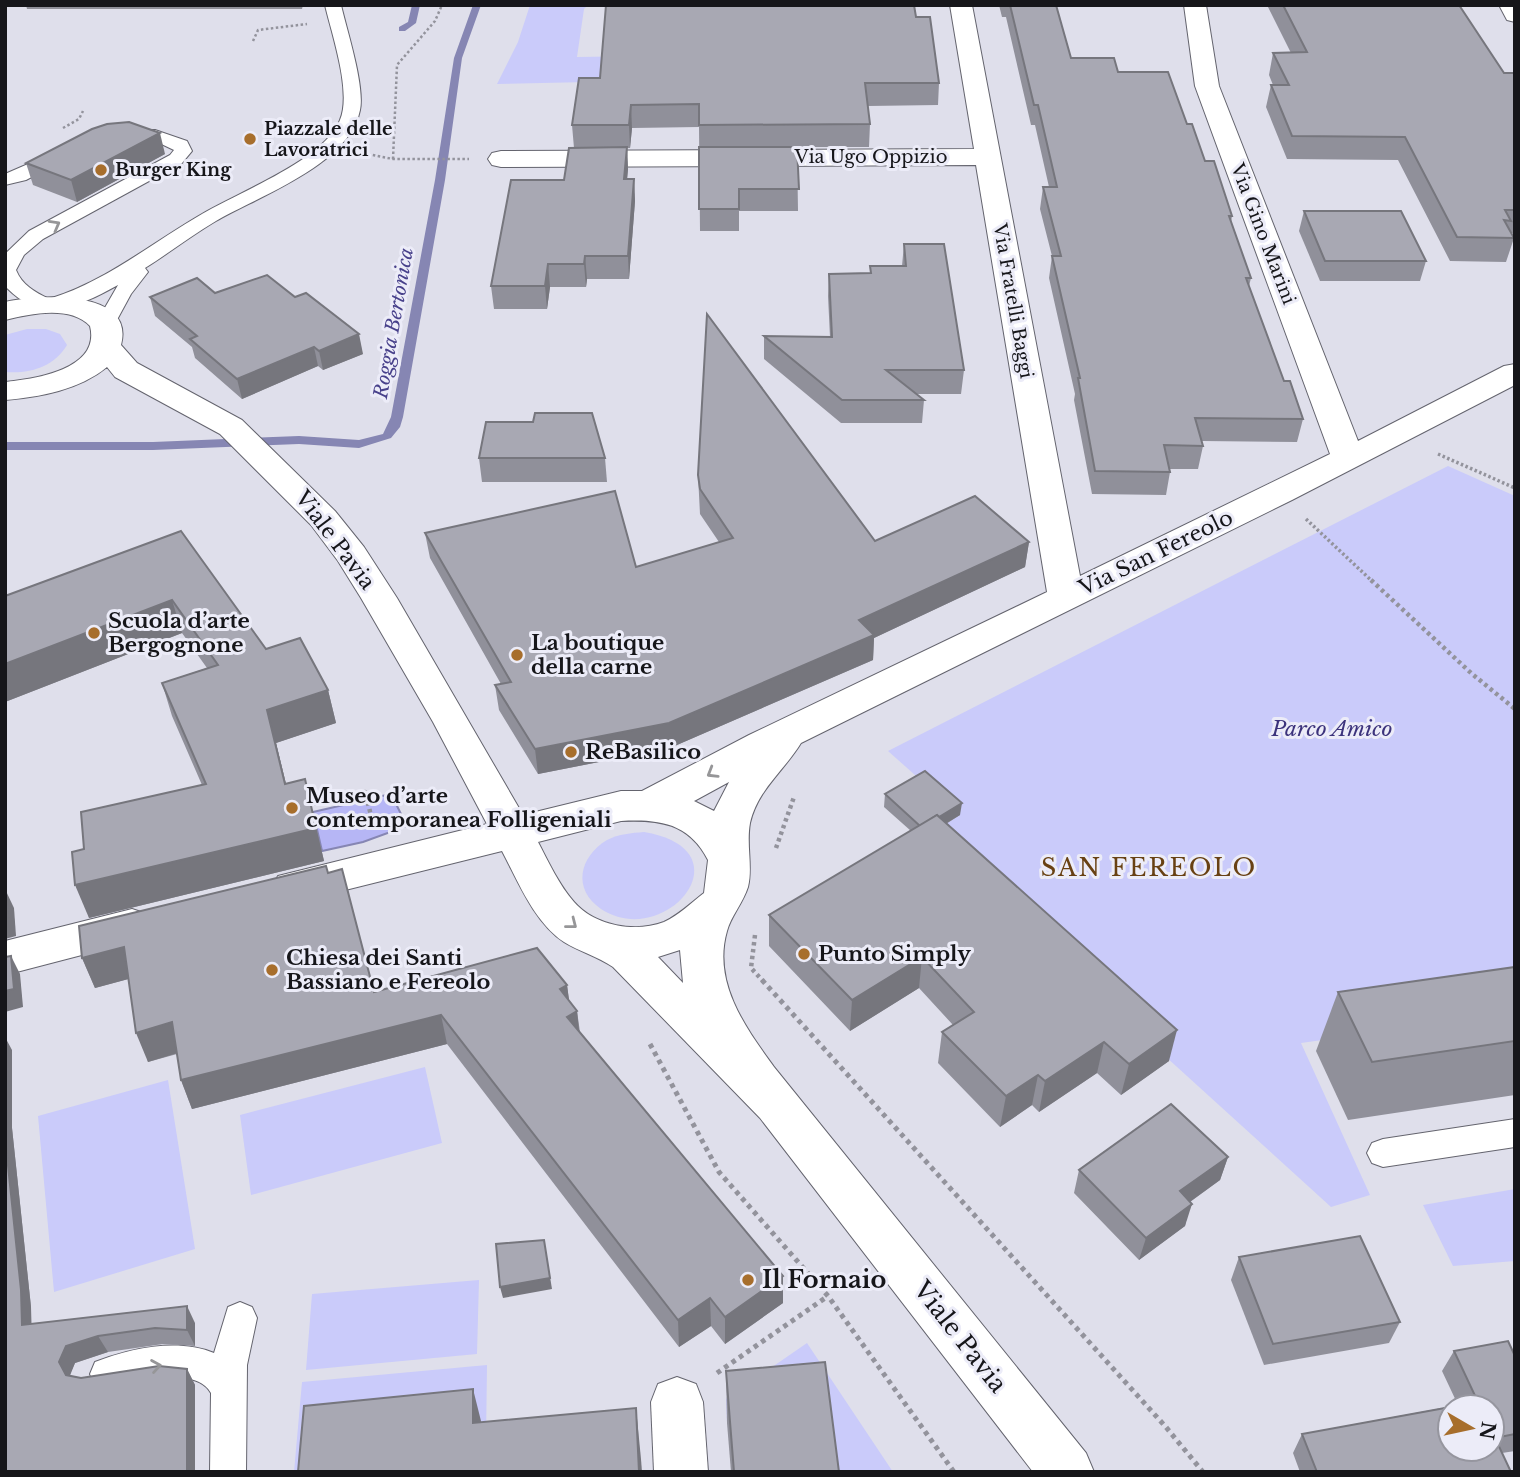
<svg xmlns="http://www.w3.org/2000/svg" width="1520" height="1477" font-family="'Libre Baskerville',serif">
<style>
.green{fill:#cacbfa}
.water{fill:#b6b6f5;stroke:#8686b3;stroke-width:2}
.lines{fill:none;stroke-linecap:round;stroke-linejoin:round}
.stream{fill:#8686b3;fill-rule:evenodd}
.service-casing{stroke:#64646e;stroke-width:2}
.minor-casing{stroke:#64646e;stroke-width:2}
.path-far3{stroke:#93939c;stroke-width:2.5;stroke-dasharray:2.5 2.5;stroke-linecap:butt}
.path-far2{stroke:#93939c;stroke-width:3.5;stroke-dasharray:2.5 2.5;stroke-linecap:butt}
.path-far1{stroke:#93939c;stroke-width:4.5;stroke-dasharray:3.5 3.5;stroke-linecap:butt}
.path{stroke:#93939c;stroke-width:5;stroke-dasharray:4.5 4.5;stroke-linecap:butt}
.service{fill:#fff;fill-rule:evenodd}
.minor{fill:#fff;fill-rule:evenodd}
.wall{fill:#90909a}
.shaded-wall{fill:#76767d}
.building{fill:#a8a8b3;stroke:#76767d;stroke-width:2;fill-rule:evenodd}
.oneway{stroke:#969698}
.poi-dot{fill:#a76e2c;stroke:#ececf8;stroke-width:2.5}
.labels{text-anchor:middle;stroke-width:6;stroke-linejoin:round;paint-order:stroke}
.far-poi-label{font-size:18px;font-weight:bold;fill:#16161a;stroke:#ececf8;text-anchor:start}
.far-street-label{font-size:18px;fill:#16161a;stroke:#ececf8}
.far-water-label{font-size:19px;font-style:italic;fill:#48418b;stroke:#ececf8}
.street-label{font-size:21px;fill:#16161a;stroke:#ececf8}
.poi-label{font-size:21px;font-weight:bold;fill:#16161a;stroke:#ececf8;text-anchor:start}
.park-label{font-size:21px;font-style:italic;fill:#3c337c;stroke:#ececf8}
.quarter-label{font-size:24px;letter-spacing:2px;fill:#684113;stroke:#ececf8}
.near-poi-label{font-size:24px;font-weight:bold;fill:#16161a;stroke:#ececf8;text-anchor:start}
.near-street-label{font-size:24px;fill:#16161a;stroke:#ececf8}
</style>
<rect width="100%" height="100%" fill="#dfdfeb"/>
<g class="green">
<path d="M530,5H588L584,9L577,57L646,56L680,80L497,84L518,42Z"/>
<path d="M27,329H46L60,334L67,345C54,367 30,374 5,372V335Z"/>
<path d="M1448,466L1515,496V1013L1301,1043L1370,1195L1331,1207L924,837L960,815L888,751Z"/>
<path d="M644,832C750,850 665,951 601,909C572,889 579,857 607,840C619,834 631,833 644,832Z"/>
<path d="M425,1067L442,1143L251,1195L240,1115Z"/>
<path d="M168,1080L195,1249L54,1292L38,1116Z"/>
<path d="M1515,1189V1261L1453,1266L1423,1205Z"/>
<path d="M479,1280L477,1354L306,1370L312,1294Z"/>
<path d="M807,1343L893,1472H829L727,1423L726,1399Z"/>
<path d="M487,1365L486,1441L323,1472H294L302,1382Z"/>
</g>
<path class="water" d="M391,794L407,826L363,842L322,851L313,812Z"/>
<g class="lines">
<g class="stream">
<path d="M412,5H420L416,23L405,31H399V27L408,22Z"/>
<path d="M473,5H481L462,58L445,180L403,417L400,427L391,438L359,448L299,444L153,450H5V442H153L299,436L359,440L383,434L391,417L435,180L454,58Z"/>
</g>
<g class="service-casing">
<g id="service">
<path d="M325,5H341C347,31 365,86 360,110C350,164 259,196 216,221C192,235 169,253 145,268L148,272L131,294L112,329H98L95,325L118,285C80,306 43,324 8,289L5,286V254L29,231L170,155L174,150L153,140L121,138L118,134L121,130H155L187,141L192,151L182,163L43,239L24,255L16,270C22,285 35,292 49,299C107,281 150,244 202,214C239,192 324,160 340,120C352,92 332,35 325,5Z"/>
<path d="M58,151L67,156L64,160L26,180L5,185V174Z"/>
<path d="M1515,1119V1147L1383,1167L1372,1163L1367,1153L1372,1143L1383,1139Z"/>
<path d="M240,1302L252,1307L257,1318L247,1365L246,1472H210L211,1393C190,1358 127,1398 95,1386L90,1374L95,1362C131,1348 178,1338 214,1353L228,1307Z"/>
</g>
</g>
<g class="minor-casing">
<g id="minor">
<path d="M950,5H972L1080,576L1330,454L1195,86L1184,5H1206L1219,86L1358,441L1504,366L1515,364V385L1292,500L801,743C784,771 758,789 750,823C746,845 753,867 748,887C743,903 731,916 727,931C712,983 746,1028 774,1067L1086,1453L1094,1472H1033L760,1118L613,967C597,956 578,951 564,942C534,922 518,881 502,851L293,903L278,898L272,887L278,876L487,824L433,722L361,598L338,561L311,525L220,434L115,377L107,367C79,390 40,397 5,400V382C36,379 101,369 90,326C70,305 30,314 5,320V302C36,295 136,288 121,345L137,363L242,420L335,511L364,547L397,598L523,815L621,791H642L749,735L1047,592L976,165L501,167L492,165L488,159L492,153L501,151L974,149ZM729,782L714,811L694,801L696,800ZM621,821C659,819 689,823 708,860L704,893C691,903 679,915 664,922C635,933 595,926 574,902C559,885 548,861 538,842ZM680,950L683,983L658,957Z"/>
<path d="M1499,5H1515V22L1507,20Z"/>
<path d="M132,909L147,914L153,926L147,938L5,975V941Z"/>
<path d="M677,1377L696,1384L703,1402L708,1472H654L651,1402L658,1384Z"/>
</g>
</g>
<g class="path-far3">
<path d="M253,41L258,30L307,24"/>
<path d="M63,128L79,119L83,111"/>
<path d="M363,153L393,159H469"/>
<path d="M393,159L397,65L435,21L442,5"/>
</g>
<g class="path-far2">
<path d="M1438,454L1515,488"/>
<path d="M1306,519L1373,582"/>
</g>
<g class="path-far1">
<path d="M1371,580L1471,673L1515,709"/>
<path d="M307,805L365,792L374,827"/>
<path d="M776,848L794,797"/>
<path d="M755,935L751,968L763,981"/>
</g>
<g class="path">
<path d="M762,980L1165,1426L1203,1472"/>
<path d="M650,1044L719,1172L828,1296L954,1472"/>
<path d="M717,1373L828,1296"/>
</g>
<use href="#service" class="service"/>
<use href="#minor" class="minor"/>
</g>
<g class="wall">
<path d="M26,5H303L302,9H27Z"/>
<path d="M999,5H1056L1071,58L1118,72L1187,124L1232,216L1231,222L1251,278L1249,286L1284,381L1303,419L1297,442L1202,441L1203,446L1198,469H1170V472L1166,495L1092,494L1074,400L1075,394L1049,278L1052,256L1040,209L1043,187H1049L1035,125H1031L1006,17H1002Z"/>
<path d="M1267,5H1459L1504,73H1515V233H1512L1514,238L1506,262L1450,261L1398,160L1287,159L1266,107L1271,85H1273L1269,75L1273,53H1291Z"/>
<path d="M916,17L939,83L938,105L868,106L870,124L869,147H797L798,211H739V231H700L699,127L632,128L630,148H627L628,169L627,179H634L635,201L629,279H587L586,287H550L547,309H494L491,286L564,180L574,148L572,125L600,78Z"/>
<path d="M165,154L77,202L33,185L26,163Z"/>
<path d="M1304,211L1426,261L1420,281H1320L1299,231Z"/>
<path d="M904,244L964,370L961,394H916L924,400L922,423H841L764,359V336L830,337L828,296L829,274L870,273V266H902Z"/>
<path d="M215,293L363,354L323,370L318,366L242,399L195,358L192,347L155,316L150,297Z"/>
<path d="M479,458H605L607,482H482Z"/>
<path d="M698,475L875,541L1029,542L1025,567L874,638L873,660L670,748L538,774L499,710L495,685L501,684L430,558L425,533L636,567L719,542L700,514Z"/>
<path d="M181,531L266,649L328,690L336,723L276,743L286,784L305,779L324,861L89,918L84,849L202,785L172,716L162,683L207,668L182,633L5,702V596Z"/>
<path d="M885,794L960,815L946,824L1169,1061L1121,1095L1097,1073L1039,1112L1032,1105L1000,1127L938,1063L942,1032L953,1025L919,988L850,1031L769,946V915L911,831L884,807Z"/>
<path d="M328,873L374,992L567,985L569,1001L577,1011L580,1032L783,1276V1303L725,1344L711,1326L679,1347L447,1044L192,1109L181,1080L177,1054L148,1062L128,979L95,988L82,958Z"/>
<path d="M1515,967V1095L1348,1120L1316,1051L1338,992Z"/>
<path d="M12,1050V1128L31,1307V1324L195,1323V1346L163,1344L108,1352L75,1363L69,1376L81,1378L187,1369L195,1385L5,1472Z"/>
<path d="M1228,1157L1220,1180L1190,1202L1185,1226L1139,1260L1074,1193L1079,1170Z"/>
<path d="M1239,1257L1400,1322L1389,1343L1264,1365L1231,1280Z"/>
<path d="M1454,1351L1515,1356V1451L1502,1453L1511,1472H1300L1293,1453L1302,1434L1458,1405L1442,1371Z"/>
<path d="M726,1371L839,1472H731L727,1423Z"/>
</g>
<g class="shaded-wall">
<path d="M631,105L632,128L630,148L629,125Z"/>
<path d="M160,133L165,154L77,202L71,180Z"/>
<path d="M627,147L628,169L625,201L624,179Z"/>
<path d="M634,179L635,201L629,279L628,256Z"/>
<path d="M585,256L587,279L586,287L584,264Z"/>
<path d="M548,264L550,287L547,309L545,286Z"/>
<path d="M359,334L363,354L323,370L319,351Z"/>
<path d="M314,347L318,366L242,399L237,379Z"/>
<path d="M1029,542L1025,567L874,638L873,660L670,748L538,774L535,749L859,620Z"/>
<path d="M172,600L182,633L5,702V664Z"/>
<path d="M328,690L336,723L276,743L294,817L267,710Z"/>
<path d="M305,779L324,861L89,918L75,885Z"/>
<path d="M962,803L960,815L920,839L921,827Z"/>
<path d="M5,889L14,908L16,936L5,939Z"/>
<path d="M124,947L136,977L95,988L82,958Z"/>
<path d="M11,956L20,974L23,1007L5,1012V991Z"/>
<path d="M922,957L919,988L850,1031L852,1000Z"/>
<path d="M567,985L571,1014L577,1011L580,1040L564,1018L560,989Z"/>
<path d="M441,1015L447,1044L192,1109L181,1080Z"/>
<path d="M172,1022L184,1051L148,1062L136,1033Z"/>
<path d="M1177,1030L1169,1061L1121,1095L1129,1064Z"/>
<path d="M5,1037L12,1050V1128L31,1307L32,1341L22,1325L5,1137Z"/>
<path d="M1104,1042L1097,1073L1039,1112L1045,1081Z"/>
<path d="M1038,1075L1032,1105L1000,1127L1006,1096Z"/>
<path d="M1228,1157L1220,1180L1173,1214L1180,1191Z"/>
<path d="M1192,1204L1185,1226L1139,1260L1146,1238Z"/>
<path d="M544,1240L552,1289L503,1298L500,1287Z"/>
<path d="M783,1276V1303L725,1344V1317Z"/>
<path d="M710,1298L711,1326L679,1347L678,1320Z"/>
<path d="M187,1306L195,1323V1346L187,1330Z"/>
<path d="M98,1336L108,1352L75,1363L69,1378L76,1392L59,1362L66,1346Z"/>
<path d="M187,1369L195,1385V1472H187Z"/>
<path d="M473,1389L486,1441L473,1423Z"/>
<path d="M636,1408L641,1459L642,1472H639Z"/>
</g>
<g class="building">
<path d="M606,5H914L916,17H930L939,83H865L870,124L699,125V104L631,105L629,125H572L579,78H600Z"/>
<path d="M1010,5H1056L1071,58H1114L1118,72H1168L1187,124H1192L1205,161H1214L1232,216H1229L1251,278H1246L1284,381H1290L1303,419L1195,418L1203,446L1164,445L1170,472L1095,471L1078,378H1080L1052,256H1061L1043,187H1057L1038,105H1034Z"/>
<path d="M1283,5H1459L1504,73H1515V210H1505L1511,221L1504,220L1514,238L1457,237L1405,137L1292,136L1271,85H1289L1273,53L1307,52Z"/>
<path d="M129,122L160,133L71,180L26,163L92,129L107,124Z"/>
<path d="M627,147L624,179H634L628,256H585L584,264H548L545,286H491L511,180H564L569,148Z"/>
<path d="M699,147H797L799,189H739V209H699Z"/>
<path d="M1304,211H1401L1426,261H1325Z"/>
<path d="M904,244H944L964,370H886L924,400H842L764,336L832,337L829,274L871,273L870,266H906Z"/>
<path d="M267,275L295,297L306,293L359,334L319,351L314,347L237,379L190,339L197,336L150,297L197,278L215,293Z"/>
<path d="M707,314L875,541L975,496L1029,542L859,620L874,635L669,723L535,749L495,685L511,682L425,533L615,491L636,567L733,538L700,489L698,475Z"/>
<path d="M535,413H592L605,458H479L486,422H533Z"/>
<path d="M181,531L266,649L300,638L328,690L267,710L285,784L305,779L316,828L75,885L72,852L84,849L81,812L206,784L162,683L218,665L172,600L5,664V596Z"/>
<path d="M925,771L962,803L939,817L937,815L920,826L885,794Z"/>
<path d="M937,815L1177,1030L1129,1064L1104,1042L1045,1081L1038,1075L1006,1096L942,1032L974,1012L922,957L852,1000L769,915Z"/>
<path d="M326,866L328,873L342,869L374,992L537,948L567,985L560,989L577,1011L567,1017L783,1276L725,1317L710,1298L678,1320L441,1015L181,1080L172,1022L136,1033L124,947L82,958L79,926Z"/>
<path d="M5,889L8,917L5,918Z"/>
<path d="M11,956L14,989L5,991V957Z"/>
<path d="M1515,967V1041L1372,1062L1338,992Z"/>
<path d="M1171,1104L1228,1157L1180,1191L1192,1204L1146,1238L1079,1170Z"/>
<path d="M5,1137L21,1290L22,1325L187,1306V1330L155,1328L98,1336L66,1346L59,1362L66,1375L81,1378L159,1366L187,1369V1472H5Z"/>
<path d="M1360,1236L1400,1322L1273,1344L1239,1257Z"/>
<path d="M544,1240L550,1278L500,1287L496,1244Z"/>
<path d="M1508,1341L1515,1356V1434L1495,1438L1511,1472H1317L1302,1434L1478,1402L1454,1351ZM1450,1407H1492V1449H1450Z"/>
<path d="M825,1362L839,1472H734L726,1371Z"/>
<path d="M473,1389V1423L636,1408L639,1472H298L304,1406Z"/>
</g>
<defs><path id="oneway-chevron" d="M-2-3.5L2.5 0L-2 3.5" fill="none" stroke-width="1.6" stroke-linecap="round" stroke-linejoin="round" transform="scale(1.75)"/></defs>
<g class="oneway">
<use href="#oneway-chevron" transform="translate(55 225) rotate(-29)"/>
<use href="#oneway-chevron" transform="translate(712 773) rotate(149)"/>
<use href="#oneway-chevron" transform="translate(572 924) rotate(38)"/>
<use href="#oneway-chevron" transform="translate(156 1366) rotate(-9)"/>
</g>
<g class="poi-dot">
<circle cx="250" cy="139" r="7"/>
<circle cx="101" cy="170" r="7"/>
<circle cx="94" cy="633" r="7"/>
<circle cx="517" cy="655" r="7"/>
<circle cx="571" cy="752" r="7"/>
<circle cx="292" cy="808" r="7"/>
<circle cx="804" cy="954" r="7"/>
<circle cx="272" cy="970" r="7"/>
<circle cx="748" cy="1280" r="7"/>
</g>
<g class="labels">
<g class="far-poi-label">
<text x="264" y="135">Piazzale delle<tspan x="264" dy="21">Lavoratrici</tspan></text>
<text x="115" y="176">Burger King</text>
</g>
<g class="far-street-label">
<text x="871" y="163">Via Ugo Oppizio</text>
<text transform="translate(1263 234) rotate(69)" y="6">Via Gino Marini</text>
<text transform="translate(1013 301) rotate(80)" y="6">Via Fratelli Baggi</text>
</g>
<g class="far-water-label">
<text transform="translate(393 323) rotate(-80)" y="7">Roggia Bertonica</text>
</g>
<g class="street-label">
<text transform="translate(335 540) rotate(53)" y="7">Viale Pavia</text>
<text transform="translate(1156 553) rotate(-26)" y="7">Via San Fereolo</text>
</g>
<g class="poi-label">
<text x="108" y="628">Scuola d’arte<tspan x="108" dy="24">Bergognone</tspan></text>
<text x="531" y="650">La boutique<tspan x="531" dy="24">della carne</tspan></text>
<text x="585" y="759">ReBasilico</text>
<text x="306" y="803">Museo d’arte<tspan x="306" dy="24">contemporanea Folligeniali</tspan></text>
<text x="818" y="961">Punto Simply</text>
<text x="286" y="965">Chiesa dei Santi<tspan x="286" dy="24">Bassiano e Fereolo</tspan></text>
</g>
<g class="park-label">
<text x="1332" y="736">Parco Amico</text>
</g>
<g class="quarter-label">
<text x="1149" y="876">SAN FEREOLO</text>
</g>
<g class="near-poi-label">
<text x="762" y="1288">Il Fornaio</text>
</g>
<g class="near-street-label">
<text transform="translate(960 1337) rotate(52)" y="8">Viale Pavia</text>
</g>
</g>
<rect width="1520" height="1477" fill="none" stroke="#16161a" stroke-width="14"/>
<g transform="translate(1471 1428) rotate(99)"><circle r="33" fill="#ececf8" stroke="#96969f" stroke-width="2"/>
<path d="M0-5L12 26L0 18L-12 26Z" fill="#a76e2c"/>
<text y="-10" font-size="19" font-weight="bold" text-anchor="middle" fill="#16161a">N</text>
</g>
</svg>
